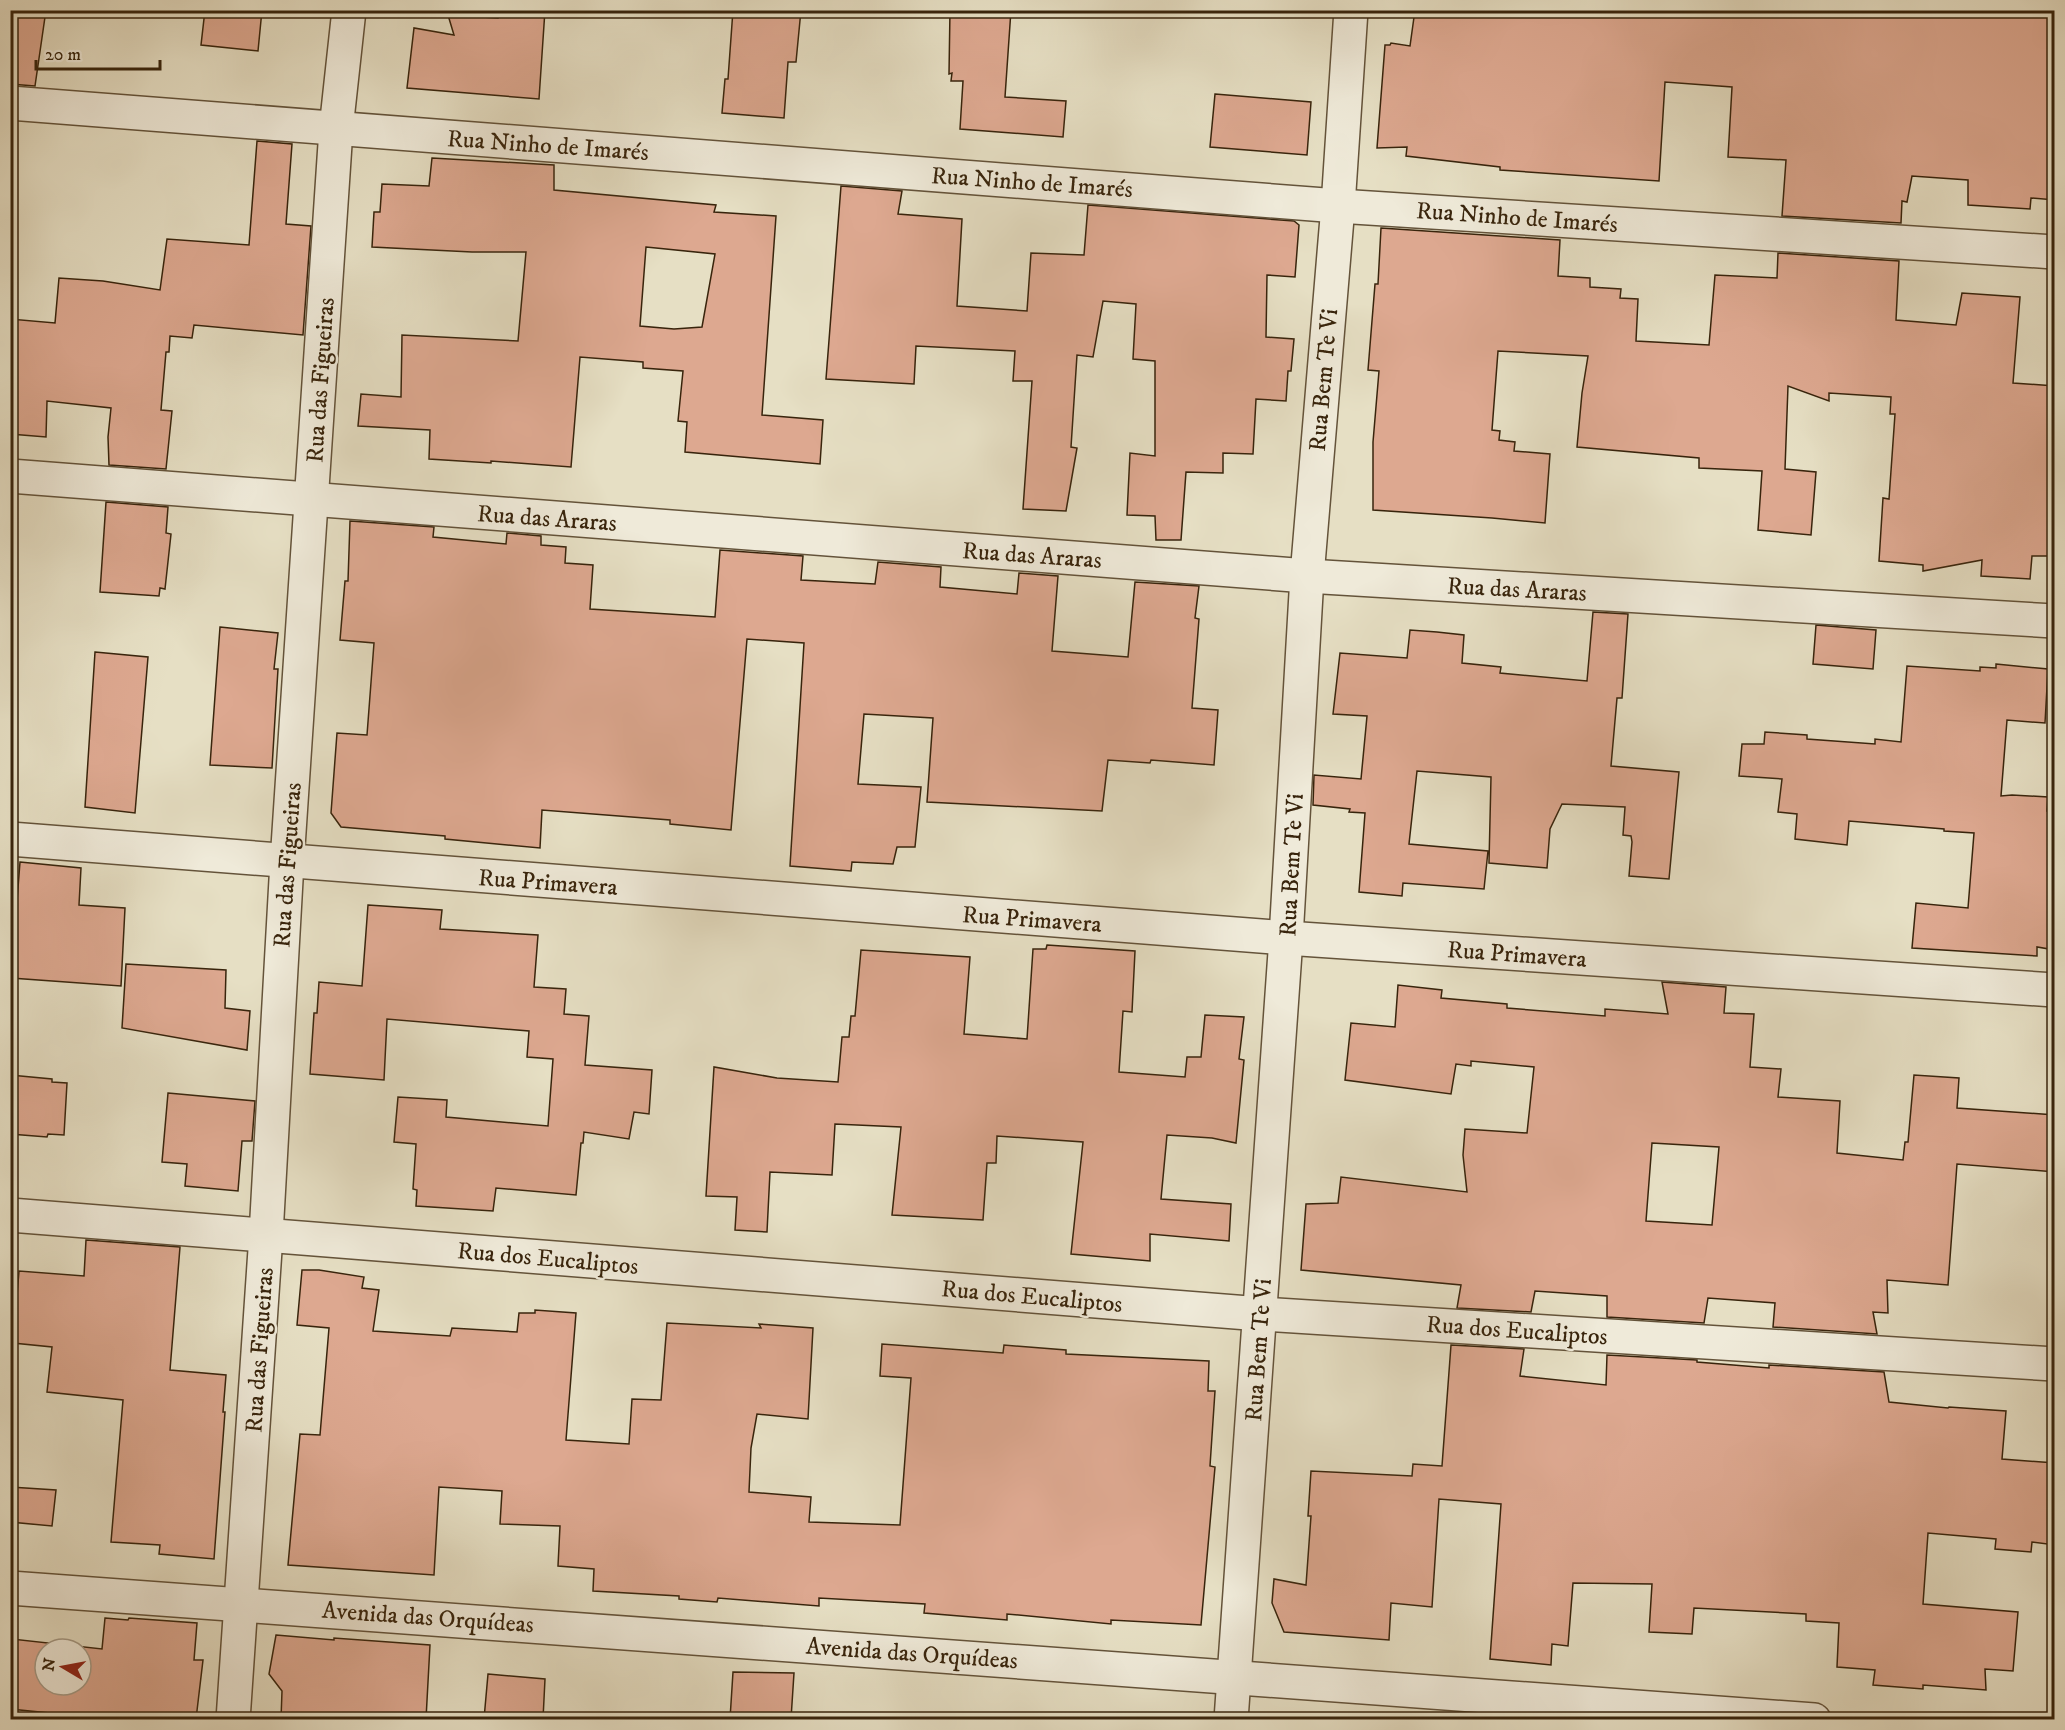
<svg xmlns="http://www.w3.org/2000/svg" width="2065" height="1730" font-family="'IM FELL DW Pica',serif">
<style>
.building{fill:#dda890;stroke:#38240c;stroke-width:1.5;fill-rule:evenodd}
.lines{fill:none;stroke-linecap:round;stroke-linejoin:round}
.minor-casing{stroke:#64533a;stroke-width:36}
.minor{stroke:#efead9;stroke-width:33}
.labels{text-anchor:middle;stroke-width:5;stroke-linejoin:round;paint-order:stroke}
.street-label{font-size:24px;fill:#38240c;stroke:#efead9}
</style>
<rect width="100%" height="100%" fill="#e6dfc4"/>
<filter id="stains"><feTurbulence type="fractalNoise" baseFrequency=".00333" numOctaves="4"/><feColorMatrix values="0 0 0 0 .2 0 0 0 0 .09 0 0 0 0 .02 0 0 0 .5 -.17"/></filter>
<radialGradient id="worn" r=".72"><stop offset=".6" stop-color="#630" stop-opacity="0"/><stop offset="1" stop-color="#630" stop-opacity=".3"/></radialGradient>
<g class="building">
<path d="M10,10H46L35,86L10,84Z"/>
<path d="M205,10H262L258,51L201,45Z"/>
<path d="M499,10H545L539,99L407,88L414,28L454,35L448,15L498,18Z"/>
<path d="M733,10H801L796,62H788L784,118L722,113L725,79H728Z"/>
<path d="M950,10H1011L1005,97L1066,101L1063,137L960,129L963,81H951L952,73L949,74Z"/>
<path d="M1415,10L1505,17L1506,10H2055V200L2031,198L2030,209L1968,205V180L1912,176L1907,202L1902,201L1901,223L1782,216L1786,160L1728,157L1732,87L1665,82L1659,181L1500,170V167L1406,156L1407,147L1377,148L1385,45H1390L1391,43L1410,46Z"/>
<path d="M1215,94L1311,102L1307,155L1210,147Z"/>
<path d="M257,141L292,144L286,224L311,226L303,335L194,325L192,338L170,336L169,352H166L161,410L172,411L166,469L109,465L108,437L111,408L47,401L46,437L10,434V319L55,323L59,278L103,281L160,290L167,239L249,245Z"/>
<path d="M432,158L554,165V190L716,205L714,212L776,216L762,415L823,420L820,464L685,452L687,422L678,421L683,371L643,368V362L580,357L571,467L491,461V463L429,459L430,430L358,426L361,394L401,397L402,335L518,341L526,252H472L372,247L374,212H380L382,184L429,186ZM646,247L715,254L702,327L674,329L640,326Z"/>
<path d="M841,186L902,191L898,214L962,219L957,306L1027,311L1031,253L1084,255L1088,205L1294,221L1299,225L1295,277L1267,275L1266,337L1294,339L1291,371H1288L1286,401L1256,399L1253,454L1223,453V473L1186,472L1181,540H1156L1155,516L1127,515L1130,453L1155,456V361L1133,359L1136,304L1103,301L1093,357L1077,355L1071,447L1077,448L1066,511L1023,509L1032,381H1013L1015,351L916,346L914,384L826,379Z"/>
<path d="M1381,228L1560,240L1558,276L1590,278V287L1621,289L1620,298L1638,299L1636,341L1709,345L1715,275L1777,278L1778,253L1899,261L1896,320L1956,325L1962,293L2020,297L2013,383L2055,386V556H2032L2030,579L1981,576L1982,560L1923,571V565L1879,561L1883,498L1889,499L1895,414H1890L1891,397L1829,393V401L1788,386L1785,469L1816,472L1811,535L1758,530L1762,471L1699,468V458L1577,447L1582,393L1588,356L1498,351L1492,430L1500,431L1499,440L1515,442L1514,451L1550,454L1545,523L1492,518L1373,510V442L1379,371L1368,370L1375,284H1378Z"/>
<path d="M106,502L168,507L166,533L171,534L165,589L160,588L159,596L100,592Z"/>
<path d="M350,521L434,527L433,537L506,544L507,533L541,536V545L566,547L565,563L593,565L590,609L715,617L720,550L803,556L801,580L875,584L878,562L941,567L940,587L1017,594L1019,573L1058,576L1052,651L1128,657L1135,582L1199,586L1195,618L1199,619L1192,708L1218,710L1214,765L1151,760L1150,763L1108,760L1102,811L927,802L933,718L864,714L858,784L921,787L915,847H897L893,864L852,862L851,871L790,866L804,643L747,639L731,830L670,824V820L542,810L540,848L445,839V836L341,827L331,813L337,733L367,735L374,643L340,640L345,581H348Z"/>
<path d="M1593,612L1628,614L1622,698H1617L1611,766L1679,772L1669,879L1629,876L1632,842L1631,836L1623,835L1625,807L1562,804L1550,829L1547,868L1489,863L1491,777L1417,771L1409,844L1488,851L1484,889L1403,883L1402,896L1359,892L1365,813L1349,812L1350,809L1313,805L1314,775L1361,779L1367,716L1333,714L1340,653L1407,658L1410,630L1437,632L1464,635L1462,663L1501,667L1500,673L1587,681Z"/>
<path d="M1816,625L1876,630L1873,669L1813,664Z"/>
<path d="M220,627L278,633L274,669H278L272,768L210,765Z"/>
<path d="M95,652L148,657L135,813L85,807Z"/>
<path d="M1996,664L2048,669L2045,723L2007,720L2001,796L2012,795L2048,797L2047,811H2055V950L2037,947V956L1912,948L1916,903L1968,908L1974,833L1944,831V829L1849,821L1847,845L1795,839L1797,814L1778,812L1782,779L1739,776L1742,744H1764L1765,732L1807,735V739L1875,744V739L1901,742L1907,666L1980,671V667L1996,668Z"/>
<path d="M20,862L81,868L79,905L125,908L121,986L11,978Z"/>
<path d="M368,905L442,910L440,929L538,935L534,987L566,989L564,1014L589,1016L585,1065L652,1070L649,1114L634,1112L629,1139L584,1132L583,1143H581L576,1195L496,1188L493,1211L416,1206L417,1190L413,1189L416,1144L394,1142L398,1097L447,1100L446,1117L548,1126L553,1059L527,1057L529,1031L387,1019L384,1080L310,1074L314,1013H317L319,982L362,986Z"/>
<path d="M1047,945L1135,951L1132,1012L1123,1011L1119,1072L1185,1077L1187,1057H1201L1205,1015L1244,1017L1239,1059L1244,1060L1236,1143L1212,1138L1167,1135L1161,1199L1231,1204L1229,1241L1150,1234V1261L1071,1254L1083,1142L997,1136L996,1163H987L983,1220L892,1215L901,1127L835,1124L832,1175L770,1172L767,1232L735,1230L737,1197L706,1196L714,1067L777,1078L838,1082L842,1037H849L851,1016H855L861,950L970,957L964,1034L1027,1039L1033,949H1046Z"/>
<path d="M126,964L226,970L225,1008L250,1011L247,1050L122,1028Z"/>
<path d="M1662,982L1726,987L1724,1013L1754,1014L1750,1067L1781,1069L1778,1097L1840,1101L1837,1153L1903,1160L1905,1142H1908L1914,1075L1959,1078L1957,1108L2055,1115V1172L1957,1164L1948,1285L1887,1280L1888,1313L1873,1312L1877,1334L1773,1327L1775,1303L1708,1298L1704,1323L1607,1317V1296L1535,1291L1531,1312L1457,1308L1461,1285L1301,1270L1306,1204L1338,1203L1341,1177L1467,1192L1463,1155L1465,1129L1527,1133L1534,1067L1471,1061V1066L1456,1064L1451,1094L1345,1080L1351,1023L1395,1027L1398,985L1442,990L1441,998L1507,1004V1008L1605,1016V1009L1668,1014ZM1652,1143L1719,1147L1712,1225L1646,1221Z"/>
<path d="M10,1075L52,1079V1082L67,1083L64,1135L48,1134L47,1137L10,1134Z"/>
<path d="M168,1093L255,1101L252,1141H242L238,1191L185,1186L187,1164L162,1162Z"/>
<path d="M86,1240L180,1247L170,1370L226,1375L223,1412H225L214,1559L159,1554L160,1545L111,1542L123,1400L47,1392L52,1347L13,1343L19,1271L84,1276Z"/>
<path d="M302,1270H319L364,1277L362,1288L379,1290L373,1331L450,1336L452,1328L517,1332L519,1313H535V1310L576,1313L566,1440L629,1444L632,1399L661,1400L667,1323L761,1328L759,1324L813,1328L808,1419L757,1414L751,1448L749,1492L811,1497L809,1522L900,1525L911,1378L880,1376L882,1344L1003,1353L1004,1345L1066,1350V1354L1209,1361L1208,1391H1215L1210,1466L1215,1467L1201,1625L1111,1620V1624L1007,1614V1620L924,1613L925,1604L819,1598V1606L718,1598L717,1602L679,1599V1596L593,1591L594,1569L558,1566L560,1526L500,1524L502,1491L439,1487L434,1575L288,1565L300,1434L320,1435L329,1328L297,1325Z"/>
<path d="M1451,1345L1524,1349L1520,1376L1606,1385L1607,1355L1697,1360V1362L1769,1368V1365L1884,1372L1889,1402L1948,1408L1949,1407L2006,1411L2002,1459L2055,1463V1545L2032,1542L2031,1552L1995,1549L1996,1539L1928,1533L1923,1604L2018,1612L2013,1671L1985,1669L1986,1690L1923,1685V1689L1873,1685L1875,1670L1837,1667L1839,1623L1806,1621V1614L1694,1608L1692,1634L1649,1632L1652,1584L1573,1583L1568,1646L1552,1644L1551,1665L1490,1659L1501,1504L1439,1499L1432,1607L1391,1603L1389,1640L1284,1632L1272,1603L1274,1579L1306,1585L1311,1516H1308L1311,1471L1412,1476L1413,1464L1442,1466Z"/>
<path d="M10,1487L56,1490L52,1526L10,1522Z"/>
<path d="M105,1618L128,1620L129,1618L197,1623L194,1660H203L196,1719H110L10,1709L12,1639L102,1649ZM45,1649H81V1685H45Z"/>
<path d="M276,1635L334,1640V1638L430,1645L426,1719H281L282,1691L269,1674Z"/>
<path d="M733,1672L794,1673L791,1719H730Z"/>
<path d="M488,1674L545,1679L543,1719H484Z"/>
</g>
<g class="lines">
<g class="minor-casing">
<g id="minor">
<path d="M10,103L1338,206L2054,252"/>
<path d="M10,476L1307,576L2054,621"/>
<path d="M10,839L1286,938L2054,990"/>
<path d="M10,1215L1261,1314L2054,1364"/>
<path d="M10,1588L1814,1720"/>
<path d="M233,1720L266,1235L287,862L336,129L349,10"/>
<path d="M1231,1720L1286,938L1307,576L1338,206L1351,10"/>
</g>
</g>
<use href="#minor" class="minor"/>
</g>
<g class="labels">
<g class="street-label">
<text transform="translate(548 145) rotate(4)" y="8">Rua Ninho de Imarés</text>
<text transform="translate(1032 182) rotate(4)" y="8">Rua Ninho de Imarés</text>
<text transform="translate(1517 217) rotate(4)" y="8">Rua Ninho de Imarés</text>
<text transform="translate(320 380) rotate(-86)" y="8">Rua das Figueiras</text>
<text transform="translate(1323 380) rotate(-85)" y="8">Rua Bem Te Vi</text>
<text transform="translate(547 518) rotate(4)" y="8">Rua das Araras</text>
<text transform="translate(1032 555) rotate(4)" y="8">Rua das Araras</text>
<text transform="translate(1517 589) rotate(3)" y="8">Rua das Araras</text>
<text transform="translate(287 865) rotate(-86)" y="8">Rua das Figueiras</text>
<text transform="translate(1291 865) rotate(-87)" y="8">Rua Bem Te Vi</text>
<text transform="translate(548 882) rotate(4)" y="8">Rua Primavera</text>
<text transform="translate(1032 919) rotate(4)" y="8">Rua Primavera</text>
<text transform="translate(1517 954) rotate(4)" y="8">Rua Primavera</text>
<text transform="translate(548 1258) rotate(5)" y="8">Rua dos Eucaliptos</text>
<text transform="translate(1032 1296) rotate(5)" y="8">Rua dos Eucaliptos</text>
<text transform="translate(1517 1330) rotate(4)" y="8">Rua dos Eucaliptos</text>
<text transform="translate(259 1350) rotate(-86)" y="8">Rua das Figueiras</text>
<text transform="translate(1258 1350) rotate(-86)" y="8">Rua Bem Te Vi</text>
<text transform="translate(428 1617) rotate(4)" y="8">Avenida das Orquídeas</text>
<text transform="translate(912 1653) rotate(4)" y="8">Avenida das Orquídeas</text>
</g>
</g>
<rect width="2065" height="1730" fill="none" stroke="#e6dfc4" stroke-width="36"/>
<rect x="12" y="12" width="2041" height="1706" fill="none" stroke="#38240c" stroke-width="3"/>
<rect x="18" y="18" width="2029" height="1694" fill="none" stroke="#38240c" stroke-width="1.5"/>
<g transform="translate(63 1667) rotate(280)"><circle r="28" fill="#efead9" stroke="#a69b87" stroke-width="1.5"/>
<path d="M0-4.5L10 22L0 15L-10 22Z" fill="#8f2418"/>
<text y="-9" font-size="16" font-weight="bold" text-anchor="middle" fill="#38240c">N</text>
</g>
<path d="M36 60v9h124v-9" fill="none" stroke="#38240c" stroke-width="3"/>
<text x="45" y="60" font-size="18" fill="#38240c" stroke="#efead9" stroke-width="4.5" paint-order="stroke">20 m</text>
<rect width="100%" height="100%" filter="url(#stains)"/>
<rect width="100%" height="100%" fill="url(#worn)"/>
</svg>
